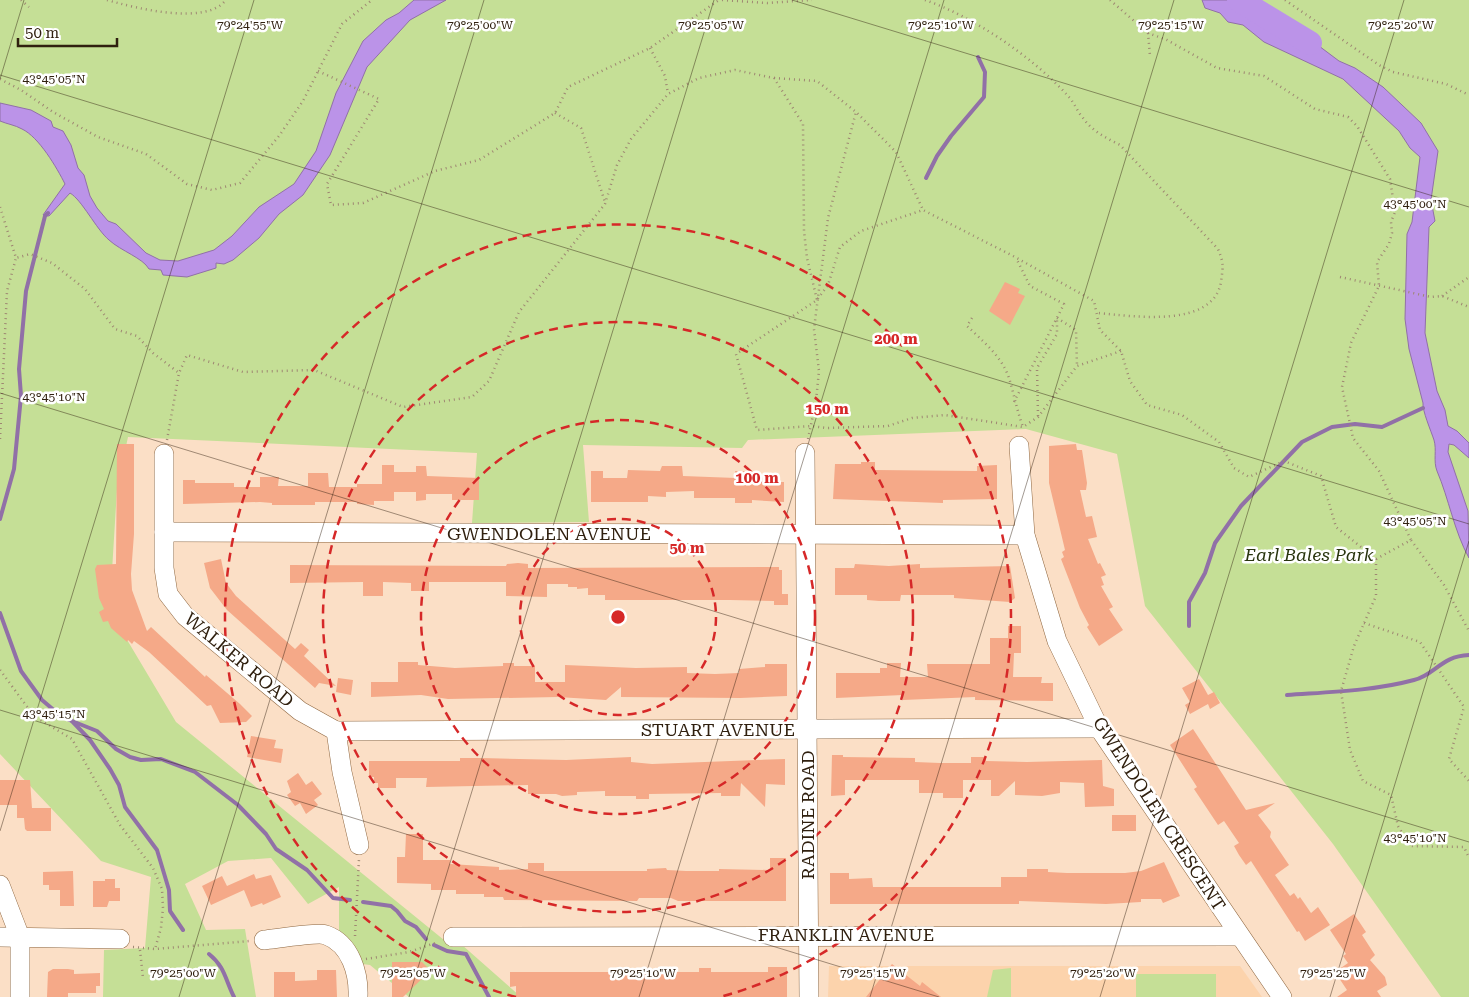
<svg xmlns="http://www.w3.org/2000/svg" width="1469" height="997" font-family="'Roboto Serif',serif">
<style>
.built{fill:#fcd3ac}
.green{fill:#c5df96}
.water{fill:#bb93e8;stroke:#9170a7}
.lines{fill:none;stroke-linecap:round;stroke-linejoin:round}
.stream{stroke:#9170a7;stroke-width:4}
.river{stroke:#bb93e8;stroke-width:24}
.building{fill:#f5a988}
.minor-casing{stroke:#8e663f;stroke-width:20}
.path{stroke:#9e8772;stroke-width:2.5;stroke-dasharray:1 4;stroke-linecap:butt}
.minor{stroke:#fff;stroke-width:19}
.ticks{fill:none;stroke:#30200f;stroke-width:1;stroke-opacity:0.45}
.ring{fill:none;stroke:#d62828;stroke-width:2.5;stroke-dasharray:9 6}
.labels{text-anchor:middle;stroke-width:5;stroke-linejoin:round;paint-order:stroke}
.street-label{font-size:18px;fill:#30200f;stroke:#fff}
.park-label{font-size:18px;font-style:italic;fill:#29350e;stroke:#fff}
.ticks-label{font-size:12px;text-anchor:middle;fill:#30200f;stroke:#fff;stroke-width:5;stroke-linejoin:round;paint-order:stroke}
.centre{fill:#d62828;stroke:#fff;stroke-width:2.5}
.ring-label{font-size:15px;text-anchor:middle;font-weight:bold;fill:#d62828;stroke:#fff;stroke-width:5;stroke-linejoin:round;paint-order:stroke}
</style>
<rect width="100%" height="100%" fill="#fbdfc6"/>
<path class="built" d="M829,966H1240L1262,997H828Z"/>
<g class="green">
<path d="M0,0H1469V997H1441L1333,844L1145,606L1117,454L1026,429L748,440L742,448L583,445L589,522L472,523L477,453L128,437L117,489L110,604L120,628L176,722L444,940L453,937L521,997H409L370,965L362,964L339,932V887L308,904L271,858L228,861L185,884L206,930L245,929L256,997H103L104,950L145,948L151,877L101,861L0,754Z"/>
<path d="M1011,968V997H987L993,970Z"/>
<rect x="1136" y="974" width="80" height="23"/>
</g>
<g class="water">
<path d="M414,0H446L410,20L367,67L330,155L303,195L279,214L259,238L233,260L224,264L216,263V268L187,277L163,275L161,270L149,269C143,258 121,251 109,240C96,229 82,200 70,193L49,216L43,215L65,184C57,168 39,137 22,129C15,125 7,124 0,121V103L31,110L51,121L53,127L63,131L71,145L78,168L84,175L90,196L97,208L108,221L116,224L146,253L160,260L178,261L214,250L232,236L259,207L294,184L316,151L336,93L363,41L386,20L399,13Z"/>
<path d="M1202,0H1252L1277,25L1299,31L1339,61L1355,68L1383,87L1421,123L1438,151L1431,200L1435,221L1429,227L1425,333L1437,391L1445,410L1448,426L1457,431L1469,443V458L1454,445L1449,444L1448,452L1468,511L1469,558C1454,531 1449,499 1437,471C1433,461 1437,450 1434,440C1431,431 1422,410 1423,403L1409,349L1405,319L1407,234L1412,222L1420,157L1410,148L1399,131L1343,79L1264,42L1243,25L1228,22L1220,13L1205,8Z"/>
</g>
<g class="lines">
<g class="stream">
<path d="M926,178L937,156L951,136L984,97L985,72L978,57"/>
<path d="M0,519L14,469L21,396L19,369L26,291L45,216L48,213"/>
<path d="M0,613L21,671L42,700L62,717L97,731L116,749L130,757L141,760L161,759L195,772L238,805L266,834L276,849L307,870L333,898L350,900"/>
<path d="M1189,626V602L1205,573L1215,543L1241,506L1302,442L1332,427L1355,424L1382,427L1423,408"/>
<path d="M1287,695C1329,692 1373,691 1414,680C1435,675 1441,656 1469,655"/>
<path d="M71,720L90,740L110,769L119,785L125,807L157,850L169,890L170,911L183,930"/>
<path d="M363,902L391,906L397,911L405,921L416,927L426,939"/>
<path d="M434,945L447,951L466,954L489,997"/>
<path d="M209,954C225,967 225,979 234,997"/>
</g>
<path class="river" d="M1239,0L1310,43"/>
</g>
<g class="building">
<path d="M1005,282L1020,289L1018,293L1025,296L1010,325L989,311Z"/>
<path d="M117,444H134V534L131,574L132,590L147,631L151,627L205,677L206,675L240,704L252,716L246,722L220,723L211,705L207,706L149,652L134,641L132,644L128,640L127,642L111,628L108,621L103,622L99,612L104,609L99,598L95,569L97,565L116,564Z"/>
<path d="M1076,444L1077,450H1082L1087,483L1086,490H1080L1086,517L1092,516L1097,537L1088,539L1098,564L1100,563L1106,575L1101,577L1104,585L1101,586L1113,607L1109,609L1123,630L1099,646L1087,627L1089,625L1080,608L1061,559L1064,557L1062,552L1065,550L1049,483V446Z"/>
<path d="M861,462H875V470L977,471V466L997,465V499L943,500V503L833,499L835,464H861Z"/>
<path d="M382,465H394V472H416V466H426L427,476L479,478V500H452V494H426V500L416,501V492H394V501H374V505L357,504V502H315V505H272V503L260,502L183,504V480H195V483H234V487H260V477H279L278,486H308V473H328L329,487H357V484H382Z"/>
<path d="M662,466H682L683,476L736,478L735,471H758V482H784V502L752,500V503H735V498H694V491L666,492V497L648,496V502H591V471H603V478H627L628,470L660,471Z"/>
<path d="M221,559L226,583L236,596L295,649L301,643L309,650L304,656L336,686L319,683L315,688L227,610L210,588L204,563Z"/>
<path d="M518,563L528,564V568L779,567V570H782V594H788V605H774V601L730,600H605V595H588V588L577,589V587H568V584H547V597L506,596V582H429V591H411V583L383,582V596H363V582L290,583V565L506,566L507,564Z"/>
<path d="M855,564L889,566L920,564V568L1010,566L1015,598L1010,602L954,598V595H901L900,601H879L867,600V595H835V568H854Z"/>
<path d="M1008,626H1021V653H1014L1013,677H1042L1041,683H1053V701L975,700V697L903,700V695L836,698V673H880V668H887V663H901L900,677H928L927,664H990V638H1008Z"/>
<path d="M398,662H418V665L455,668L503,666V663H514V666H535V682H565V665L636,668L687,667V673L715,674L739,673V669L765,667V664H787V696L740,698L621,697V687L606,700L558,697L448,699L421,695L371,697V682H398Z"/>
<path d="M338,678L353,680L351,695L336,692Z"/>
<path d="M1199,679L1208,695L1214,692L1220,703L1210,709L1208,704L1190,714L1185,705L1190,702L1182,688Z"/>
<path d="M1193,729L1246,810L1275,803L1258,815L1271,832L1270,837L1289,865L1275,875L1290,896L1294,893L1298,899L1300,897L1311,913L1318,907L1330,925L1305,941L1299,931L1297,932L1251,861L1246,865L1239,855L1234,846L1239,843L1224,821L1218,825L1194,789L1197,787L1170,745Z"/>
<path d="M251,736L276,740L274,748L283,749L281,763L247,757Z"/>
<path d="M832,755H843V757L915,758V762L940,763H971V757H986V761L1027,762L1102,760L1103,786L1114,789V806L1085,807L1084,783L1060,782V793L1042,796L1015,795V781L999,796H991V780H963V798H943V793H919V780H845V795L831,796Z"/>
<path d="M631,757V762L652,764L785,759V785L766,784L765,807L741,783L740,796H721V793L649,794V799H636V796H605V791L577,792V795L562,796L556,794H528V785L426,787L427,778H396V788H378V783H374V777H369V761H460V758H481L566,760Z"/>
<path d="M298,773L306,785L312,781L322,794L314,800L318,805L306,814L300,803L295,806L287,795L291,792L287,781Z"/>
<path d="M0,780H30L32,808H51V831H27L25,829L24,818H17V805H0Z"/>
<rect x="1112" y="815" width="24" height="16"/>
<path d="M406,834H423V860H450V864L499,867V870L528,869V863H544V871H647V869L666,868L667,870L686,871H719V869L770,870V858H786V901H678L671,898H639L637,901L504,900L503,897H484V894H456V890H431V884L397,883V857H405Z"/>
<path d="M1164,862L1180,896L1163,903L1161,899H1141V902L1106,904L1019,901V904H830V873H849V879L872,878L873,887H1001V877H1027V869H1048V872L1067,873H1125L1141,871Z"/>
<path d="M73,871L74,906H60V890H49V885H43V872Z"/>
<path d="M254,874L256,879L271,875L281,897L263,905L262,903L251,907L244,890L211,905L202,886L222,876L227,886Z"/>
<path d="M105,879H115V888H120V901H109L107,907H93V881H105Z"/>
<path d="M1354,914L1366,932L1362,935L1375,955L1370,960L1385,977L1387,985L1377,991L1381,997H1337L1347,990L1335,972L1348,963L1343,956L1346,954L1330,930Z"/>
<path d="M392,962H422L428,968V973L403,997H392Z"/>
<path d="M892,964L920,986L922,982L941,997H866Z"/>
<path d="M768,967H787V997H516V986L510,987V972H699V968H711V972H768Z"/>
<path d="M68,969L74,970V974L100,973V986H96V993H68V997H47L48,972L53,969Z"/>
<path d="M317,970H336L337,997H274V972H295V981L317,980Z"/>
</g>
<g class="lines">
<g class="minor-casing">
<g id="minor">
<path d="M1019,446L1025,535L1057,641L1099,728L1282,997"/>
<path d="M805,453L809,997"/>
<path d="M164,454V568L168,594L185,616L300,711L336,731L342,772L359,845"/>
<path d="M164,532L1025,535"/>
<path d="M336,731L1099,728"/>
<path d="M0,885L20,937V997"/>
<path d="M0,937L120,939"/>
<path d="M453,937L1239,936"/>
<path d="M264,940C275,939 318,932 326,935C351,944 359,974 358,997"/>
</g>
</g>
<g class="path">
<path d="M21,0L29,7"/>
<path d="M107,0C135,8 206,26 226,0"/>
<path d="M722,0L767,3L812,0"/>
<path d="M925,0C974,17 1033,57 1068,96C1074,102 1077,111 1083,118C1092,131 1106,138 1120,145L1218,249C1224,263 1223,267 1221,282C1213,329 1132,316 1098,313"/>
<path d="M1110,0L1148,33L1167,40L1217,68L1264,76L1315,109L1348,117L1357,126L1390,179L1395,212L1391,222L1392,233L1389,244L1377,262L1379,286L1351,343L1342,387L1353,438L1379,471L1411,540"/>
<path d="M1285,0L1379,65L1393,72L1446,84L1469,95"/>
<path d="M1148,33L1150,56"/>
<path d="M650,48L665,76L668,94"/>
<path d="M318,71L379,99L327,184L331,205L363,203L435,171L479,160L555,113L568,87L650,48L719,0"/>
<path d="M774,78L817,81L856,112L896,152L923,210"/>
<path d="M0,79L21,90L53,112L98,137L146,154L187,184L212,190L240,183L279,136L303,101L342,24L372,0"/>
<path d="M555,113L581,128L605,202"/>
<path d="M0,207L16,258L30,254L52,263L85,289L115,329L137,336L153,353L179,373L187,355L243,372L314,370L403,407L472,397L489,381L519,312L605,204L617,165L631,139L668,94L699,78L735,70L774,78L803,124L804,231L807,258L817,300"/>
<path d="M1340,277L1431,297L1442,296L1469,307"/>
<path d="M1442,296L1469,277"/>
<path d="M972,318L967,326C983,341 1002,357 1009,378C1014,394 1017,411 1023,427"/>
<path d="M1057,318L1076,330L1077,366"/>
<path d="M1121,351L1077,366L1038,417L1023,427L945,415L912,418L888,426L827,428L811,426L757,430L736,354L817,300L828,285L840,247L861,231L923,210L1015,257L1094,301L1100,330L1121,351L1130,381L1147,405L1182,415L1219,442L1234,468L1249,477L1284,461L1321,476L1336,527L1376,559"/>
<path d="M1014,402L1064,304L1030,286L1016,258"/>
<path d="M1038,416L1037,368L1057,334V320"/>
<path d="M0,439L7,291L16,258"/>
<path d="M808,439L816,401L819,371L814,329L828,218L856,112"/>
<path d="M167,440L179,373"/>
<path d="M1376,559V596L1354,646L1341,691L1350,750L1363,781L1391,795L1398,826L1410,846L1464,847L1469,858"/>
<path d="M1376,559L1411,540L1444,585L1469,631"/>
<path d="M1364,623L1420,642L1464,707L1449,759L1469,781"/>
<path d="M0,670L34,716L72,739L120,825L153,868L162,889L163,908L161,928L155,949"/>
<path d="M355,936L359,859"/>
<path d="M133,947L155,949L250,941"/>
<path d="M140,950L143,978"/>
<path d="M366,959L409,952L438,942"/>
</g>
<use href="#minor" class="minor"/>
</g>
<path class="ticks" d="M792,0L1469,207M0,75L1469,524M0,79L24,0M0,393L1469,842M0,710L939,997M0,831L254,0M179,997L484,0M409,997L714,0M639,997L944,0M870,997L1174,0M1100,997L1404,0M1330,997L1469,541"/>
<g class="ring">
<circle cx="618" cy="617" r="98"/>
<circle cx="618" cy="617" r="197"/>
<circle cx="618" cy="617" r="295"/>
<path d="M516 997A393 393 0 1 1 720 997"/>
</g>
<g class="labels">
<g class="street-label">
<text x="549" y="540">GWENDOLEN AVENUE</text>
<text transform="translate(239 660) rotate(40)" y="6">WALKER ROAD</text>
<text x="718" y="736">STUART AVENUE</text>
<text transform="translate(1159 814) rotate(57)" y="6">GWENDOLEN CRESCENT</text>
<text transform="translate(808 815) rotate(-90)" y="6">RADINE ROAD</text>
<text x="846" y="941">FRANKLIN AVENUE</text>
</g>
<g class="park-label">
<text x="1309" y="561">Earl Bales Park</text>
</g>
</g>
<g class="ticks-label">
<text x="250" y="29">79°24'55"W</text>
<text x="480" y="29">79°25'00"W</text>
<text x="711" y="29">79°25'05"W</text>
<text x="941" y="29">79°25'10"W</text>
<text x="1171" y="29">79°25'15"W</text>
<text x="1401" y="29">79°25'20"W</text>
<text x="54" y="83">43°45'05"N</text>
<text x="1415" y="208">43°45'00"N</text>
<text x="54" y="401">43°45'10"N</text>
<text x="1415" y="525">43°45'05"N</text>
<text x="54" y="718">43°45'15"N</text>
<text x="1415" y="842">43°45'10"N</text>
<text x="183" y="977">79°25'00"W</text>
<text x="413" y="977">79°25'05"W</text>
<text x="643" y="977">79°25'10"W</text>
<text x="873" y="977">79°25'15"W</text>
<text x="1103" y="977">79°25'20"W</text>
<text x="1333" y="977">79°25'25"W</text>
</g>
<circle cx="618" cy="617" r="8" class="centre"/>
<g class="ring-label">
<text x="896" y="344">200 m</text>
<text x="827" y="414">150 m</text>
<text x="757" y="483">100 m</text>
<text x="687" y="553">50 m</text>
</g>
<path d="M18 38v8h99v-8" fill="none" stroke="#30200f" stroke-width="2.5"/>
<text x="25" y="38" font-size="15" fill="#30200f" stroke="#ffffff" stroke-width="4" paint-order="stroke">50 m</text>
</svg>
